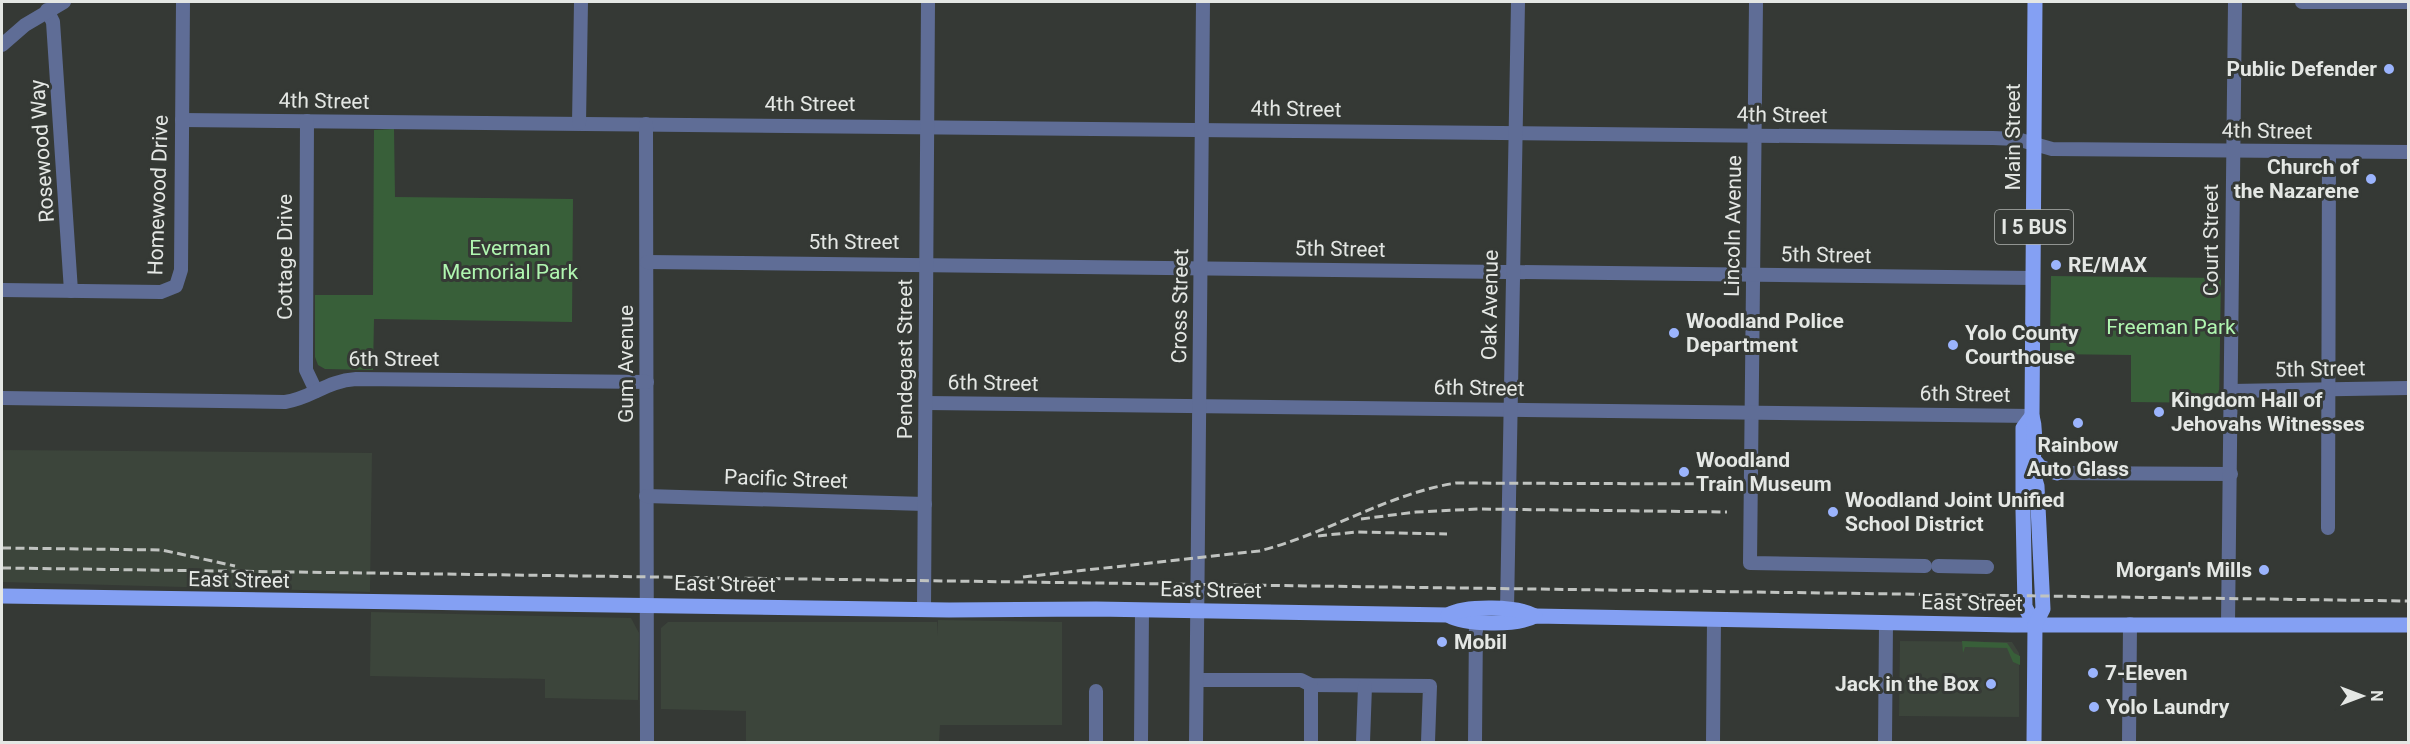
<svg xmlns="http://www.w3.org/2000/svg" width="2410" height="744" font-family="Roboto,sans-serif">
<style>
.built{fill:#3c453b}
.green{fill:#385f39}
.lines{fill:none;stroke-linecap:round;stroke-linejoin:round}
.minor{stroke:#5f6d96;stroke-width:14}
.major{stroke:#84a0f3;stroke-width:15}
.rail{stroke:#c0c3c0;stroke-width:3;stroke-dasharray:9 4.5;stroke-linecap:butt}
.poi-dot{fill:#9bb4fd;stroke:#353935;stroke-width:2}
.labels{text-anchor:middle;stroke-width:6;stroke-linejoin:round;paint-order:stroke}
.shield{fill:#353935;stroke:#b0b3b0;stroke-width:1.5}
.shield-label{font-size:20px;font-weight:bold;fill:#e4e7e4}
.poi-label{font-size:21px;font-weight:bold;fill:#e4e7e4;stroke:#353935;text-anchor:start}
.street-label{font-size:21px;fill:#e4e7e4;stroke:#353935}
.park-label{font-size:21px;fill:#b0f6b0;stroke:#353935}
</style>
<rect width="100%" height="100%" fill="#353935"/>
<g class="built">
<path d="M2,450L372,453L370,592L2,582Z"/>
<path d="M371,612L631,618L639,633L638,700L545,698V679L370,676Z"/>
<path d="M938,620L1062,622V725H940L939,742H746V711L661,709V628L668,622H937V636Z"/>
<path d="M1900,641L2012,642L2019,653V717L1899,716Z"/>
</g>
<g class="green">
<path d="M394,129L395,197L573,199L572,322L374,319L373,370L325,369L318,365L315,357V295H373L374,130Z"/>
<path d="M2051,276L2221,278L2219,403L2131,402V355L2050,354Z"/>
<path d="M1962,641L2007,643L2014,653L2020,656V665L2013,662L2007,648L1965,647L1963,653Z"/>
</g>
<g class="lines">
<g class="minor">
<path d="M1756,2L1750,563L1925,566"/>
<path d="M2302,2H2408"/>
<path d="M47,10L53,22L71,291"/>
<path d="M2,45L25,25L64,2"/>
<path d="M182,120L1993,138L2017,139L2052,149L2408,152"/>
<path d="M307,121L306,360V370L316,391"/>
<path d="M579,123L581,2"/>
<path d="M646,124L647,742"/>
<path d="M647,262L2033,278"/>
<path d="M2,290L161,292L176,286L181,270L183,2"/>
<path d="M2231,391L2408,388"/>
<path d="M2,398L285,402C312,398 326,381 356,379L647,382"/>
<path d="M926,403L2032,416"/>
<path d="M2057,473L2231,474"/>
<path d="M646,496L925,504"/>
<path d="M2328,528L2329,153"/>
<path d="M1938,566L1987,567"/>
<path d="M924,609L928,2"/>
<path d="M1507,610L1518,2"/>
<path d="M2228,624L2235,2"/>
<path d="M1197,680H1301L1311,685L1430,686L1428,742"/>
<path d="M1096,691V742"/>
<path d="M1141,742L1142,610"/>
<path d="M1196,742L1203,2"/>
<path d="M1311,742V685"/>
<path d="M1363,742L1365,686"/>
<path d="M1475,742L1476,621"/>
<path d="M1713,742L1714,619"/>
<path d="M1885,742L1886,623"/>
<path d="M2129,742L2130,624"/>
</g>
<g class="major">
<path d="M2032,416L2023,428V510L2025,607L2035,625"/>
<path d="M2035,461L2040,467L2057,473"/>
<path d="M2,596L949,610L1096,609L1448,615C1465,625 1517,626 1535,616L2012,625H2408"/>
<path d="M1448,615C1466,605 1518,606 1535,616"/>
<path d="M2034,742L2035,625L2043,609L2037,486C2028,465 2039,439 2032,416L2035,2"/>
</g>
<g class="rail">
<path d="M1361,519L1416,512L1478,509L1727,512"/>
<path d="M1318,536L1356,532L1447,534"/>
<path d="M2,548L162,550L235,566"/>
<path d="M2,568L2408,601"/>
<path d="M1023,577L1259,551C1327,534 1387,494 1456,483L1728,484"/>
</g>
</g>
<g class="poi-dot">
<circle cx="2389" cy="69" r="6"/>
<circle cx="2371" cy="179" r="6"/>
<circle cx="2056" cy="265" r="6"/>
<circle cx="1674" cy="333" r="6"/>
<circle cx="1953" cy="345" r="6"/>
<circle cx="2159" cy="412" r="6"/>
<circle cx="2078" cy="423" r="6"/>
<circle cx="1684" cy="472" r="6"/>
<circle cx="1833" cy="512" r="6"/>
<circle cx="2264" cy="570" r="6"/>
<circle cx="1442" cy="642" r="6"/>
<circle cx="2093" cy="673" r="6"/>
<circle cx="1991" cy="684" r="6"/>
<circle cx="2094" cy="707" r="6"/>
</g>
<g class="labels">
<rect class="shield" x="1995" y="210" width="78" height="34" rx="4.5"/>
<g class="shield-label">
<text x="2034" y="234">I 5 BUS</text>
</g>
<g class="poi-label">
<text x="2377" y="76" text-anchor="end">Public Defender</text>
<text x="2359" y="174" text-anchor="end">Church of<tspan x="2359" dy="24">the Nazarene</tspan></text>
<text x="2068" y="272">RE/MAX</text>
<text x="1686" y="328">Woodland Police<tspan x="1686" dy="24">Department</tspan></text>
<text x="1965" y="340">Yolo County<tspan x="1965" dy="24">Courthouse</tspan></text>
<text x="2171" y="407">Kingdom Hall of<tspan x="2171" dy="24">Jehovahs Witnesses</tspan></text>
<text x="2078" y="452" text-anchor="middle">Rainbow<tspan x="2078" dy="24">Auto Glass</tspan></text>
<text x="1696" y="467">Woodland<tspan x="1696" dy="24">Train Museum</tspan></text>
<text x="1845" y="507">Woodland Joint Unified<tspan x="1845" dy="24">School District</tspan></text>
<text x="2252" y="577" text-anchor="end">Morgan's Mills</text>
<text x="1454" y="649">Mobil</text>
<text x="2105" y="680">7-Eleven</text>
<text x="1979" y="691" text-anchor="end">Jack in the Box</text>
<text x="2106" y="714">Yolo Laundry</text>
</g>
<g class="street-label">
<text transform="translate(324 101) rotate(1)" y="7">4th Street</text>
<text x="810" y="111">4th Street</text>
<text transform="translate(1296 109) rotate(1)" y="7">4th Street</text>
<text transform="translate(1782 115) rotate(1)" y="7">4th Street</text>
<text transform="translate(2267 131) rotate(1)" y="7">4th Street</text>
<text transform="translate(2013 137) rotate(-90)" y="7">Main Street</text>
<text transform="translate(42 151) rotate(-94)" y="7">Rosewood Way</text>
<text transform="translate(158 195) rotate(-88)" y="7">Homewood Drive</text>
<text transform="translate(1733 226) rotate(-89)" y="7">Lincoln Avenue</text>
<text transform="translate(2211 240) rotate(-90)" y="7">Court Street</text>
<text x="854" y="249">5th Street</text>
<text transform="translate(1340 249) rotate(1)" y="7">5th Street</text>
<text transform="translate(1826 255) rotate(1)" y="7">5th Street</text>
<text transform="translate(285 257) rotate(-90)" y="7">Cottage Drive</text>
<text transform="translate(1490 305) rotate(-89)" y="7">Oak Avenue</text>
<text transform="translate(1180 306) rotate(-89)" y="7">Cross Street</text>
<text x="394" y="366">6th Street</text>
<text transform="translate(905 359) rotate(-90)" y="7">Pendegast Street</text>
<text transform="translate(626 364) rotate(-90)" y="7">Gum Avenue</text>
<text transform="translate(2320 369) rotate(-1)" y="7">5th Street</text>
<text transform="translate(993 383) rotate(1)" y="7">6th Street</text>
<text transform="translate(1479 388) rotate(1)" y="7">6th Street</text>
<text transform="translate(1965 394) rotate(1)" y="7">6th Street</text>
<text transform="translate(786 479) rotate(2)" y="7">Pacific Street</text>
<text transform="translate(239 580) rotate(1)" y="7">East Street</text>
<text transform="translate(725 584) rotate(1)" y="7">East Street</text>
<text transform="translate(1211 590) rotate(1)" y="7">East Street</text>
<text transform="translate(1972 603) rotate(1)" y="7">East Street</text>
</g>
<g class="park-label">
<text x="510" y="255">Everman<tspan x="510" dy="24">Memorial Park</tspan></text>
<text x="2171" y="334">Freeman Park</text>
</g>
</g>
<rect width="2410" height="744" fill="none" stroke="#e4e7e4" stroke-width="6"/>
<g transform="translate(2362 696) rotate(90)" stroke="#353935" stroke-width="4.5" paint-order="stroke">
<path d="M0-4.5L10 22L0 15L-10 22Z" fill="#e4e7e4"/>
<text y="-9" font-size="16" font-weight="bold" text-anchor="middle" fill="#e4e7e4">N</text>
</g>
</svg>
